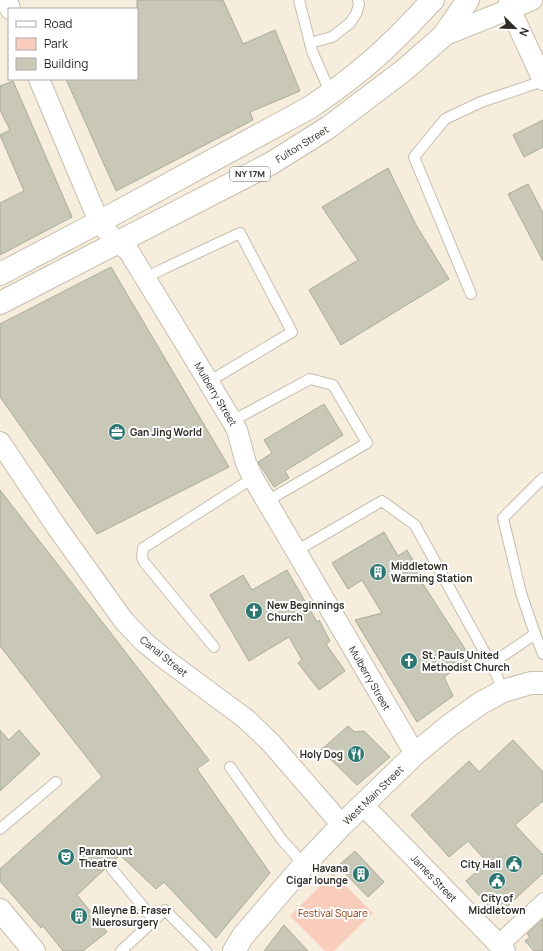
<svg xmlns="http://www.w3.org/2000/svg" width="543" height="951" font-family="Manrope,sans-serif">
<style>
.green{fill:#f9cdbb}
.building{fill:#c9c8b7;stroke:#abab99}
.lines{fill:none;stroke-linecap:round;stroke-linejoin:round}
.lane-casing{stroke:#c6beae;stroke-width:12}
.street-casing{stroke:#c6beae;stroke-width:22}
.secondary-casing{stroke:#c6beae;stroke-width:24}
.primary-casing{stroke:#c6beae;stroke-width:24}
.lane{stroke:#fff;stroke-width:10}
.street{stroke:#fff;stroke-width:20}
.secondary{stroke:#fff;stroke-width:22}
.primary{stroke:#fff;stroke-width:22}
.labels{text-anchor:middle;stroke-width:4;stroke-linejoin:round;paint-order:stroke}
.shield{fill:#fff;stroke:#6d6b66;stroke-width:1}
.shield-label{font-size:9px;font-weight:bold;fill:#2e2b25}
.street-label{font-size:10px;fill:#2e2b25;stroke:#fff}
.poi-label{font-size:10px;font-weight:bold;fill:#2e2b25;stroke:#fff;text-anchor:start}
.park-label{font-size:10px;fill:#8d390a;stroke:#fff}
</style>
<rect width="100%" height="100%" fill="#f6eddc"/>
<path class="green" d="M333,873L373,913L334,951H325L290,916Z"/>
<g class="building">
<path d="M137,0H223L243,44L275,30L300,91L250,112L253,120L116,191L66,79H137Z"/>
<path d="M13,81L72,217L0,255V203L24,191L0,135L10,130L0,110V86Z"/>
<path d="M543,120V147L524,157L513,135Z"/>
<path d="M388,168L416,225L449,279L341,345L309,290L358,260L322,207Z"/>
<path d="M528,184L543,213V261L508,194Z"/>
<path d="M111,267L229,467L97,534L0,397V324Z"/>
<path d="M324,404L343,435L285,471L289,478L274,487L258,462L272,453L264,440Z"/>
<path d="M0,490L209,760L197,769L270,873L216,938L164,882L156,889L120,855L112,863L108,864L106,868L77,895L107,932L83,951H63L43,926L41,928L0,881V869L102,777L0,646Z"/>
<path d="M384,532L398,556L407,550L426,582L423,584L441,612L471,658L444,677L453,696L417,722L355,620L382,613L362,580L348,589L332,563Z"/>
<path d="M287,570L317,622L319,620L330,641L326,644L345,671L319,690L298,663L302,660L289,637L249,661L210,595L243,575L252,590Z"/>
<path d="M348,726L355,732L364,731L390,757L357,785L321,750Z"/>
<path d="M0,730L9,740L19,730L40,754L0,791Z"/>
<path d="M513,740L543,772V801L515,825L543,855V873L497,916L466,881L487,862L468,841L449,857L411,815L469,761L479,772Z"/>
<path d="M355,851L384,882L368,897L338,866Z"/>
<path d="M543,919V951H534L525,941L530,937L527,934Z"/>
<path d="M284,925L308,951H264Z"/>
</g>
<g class="lines">
<g class="lane-casing">
<g id="lane">
<path d="M299,0L312,51L331,94"/>
<path d="M310,43L332,37L350,23L356,14L359,5L358,0"/>
<path d="M145,278L165,268L240,233L292,332L208,382"/>
<path d="M471,294L414,157L445,119L481,102L543,81"/>
<path d="M232,421L310,379L333,385L367,443L267,501"/>
<path d="M543,478L503,518L521,593L535,634L543,654"/>
<path d="M296,551L382,501L415,525L491,664L497,676L503,691"/>
<path d="M214,647L144,562L142,557L143,548L253,478"/>
<path d="M491,664L535,634"/>
<path d="M230,767L282,840L293,852L303,866"/>
<path d="M0,829L56,782"/>
<path d="M112,869L154,920"/>
<path d="M496,941L543,898"/>
<path d="M502,948L543,910"/>
<path d="M121,951L165,910L206,951"/>
</g>
</g>
<g class="street-casing">
<g id="street">
<path d="M7,0L10,9"/>
<path d="M509,0L510,9L543,80"/>
<path d="M443,36L532,0"/>
<path d="M39,79L99,222L117,243L128,250L188,348L232,421L237,430L246,463L253,478L296,551L415,754"/>
<path d="M0,442L56,526L124,621L144,642L165,659L246,719L271,743L342,825"/>
<path d="M363,805L505,951"/>
</g>
</g>
<g class="secondary-casing">
<g id="secondary">
<path d="M0,910L34,951"/>
<path d="M234,951L243,936L303,866L342,825L415,754L450,725L481,703L503,691L531,683H543"/>
</g>
</g>
<g class="primary-casing">
<g id="primary">
<path d="M0,274L99,222L309,108C339,88 368,66 394,40C407,28 420,13 433,0"/>
<path d="M0,303L270,164L329,127L403,71L443,36L468,0"/>
</g>
</g>
<use href="#lane" class="lane"/>
<use href="#street" class="street"/>
<use href="#secondary" class="secondary"/>
<use href="#primary" class="primary"/>
</g>
<defs>
<g id="office-disc" transform="scale(0.9)"><circle r="9.5" fill="#2d7671" stroke="#fff"/><path d="M-6-3h4V-5.5h4V-3h4V5H-6ZM-1-4.5V-3h2v-1.5ZM-6 0V1H6V0Z" fill="#fff"/></g>
<g id="building-disc" transform="scale(0.9)"><circle r="9.5" fill="#2d7671" stroke="#fff"/><path d="M-4-6H4V6H1V3H-1V6H-4ZM-2.5-4.3h1.7v1.8h-1.7ZM.8-4.3h1.7v1.8H.8ZM-2.5-1h1.7V.8h-1.7ZM.8-1h1.7V.8H.8Z" fill="#fff"/></g>
<g id="church-disc" transform="scale(0.9)"><circle r="9.5" fill="#2d7671" stroke="#fff"/><path d="M-1.2-6h2.4v3.5h3.3v2.4h-3.3V6h-2.4V-.1h-3.3v-2.4h3.3Z" fill="#fff"/></g>
<g id="restaurant-disc" transform="scale(0.9)"><circle r="9.5" fill="#2d7671" stroke="#fff"/><path d="M-5-6h1v4h1v-4h1v4h1v-4h1v5L-1.5 .5V6h-2V.5L-5-1ZM5-6V6H3V1.5H1.5Q1.5-4 5-6Z" fill="#fff"/></g>
<g id="theatre-disc" transform="scale(0.9)"><circle r="9.5" fill="#2d7671" stroke="#fff"/><path d="M-5-5.5Q0-4 5-5.5V0Q5 5 0 6Q-5 5-5 0ZM-3.3-2.5H-1v1.5H-3.3ZM1-2.5H3.3v1.5H1ZM-2.8 1Q0 5.5 2.8 1Z" fill="#fff"/></g>
<g id="civic-disc" transform="scale(0.9)"><circle r="9.5" fill="#2d7671" stroke="#fff"/><path d="M-.6-6.5H3V-4.5H.6V-3L4-1V1h2V6H-6V1h2V-1L-.6-3ZM-1.2 2.5V6h2.4V2.5Z" fill="#fff"/></g>
</defs>
<g fill-rule="evenodd">
<use href="#office-disc" x="117" y="432"/>
<use href="#building-disc" x="378" y="572"/>
<use href="#church-disc" x="254" y="611"/>
<use href="#church-disc" x="409" y="661"/>
<use href="#restaurant-disc" x="356" y="754"/>
<use href="#theatre-disc" x="66" y="857"/>
<use href="#civic-disc" x="514" y="864"/>
<use href="#building-disc" x="361" y="874"/>
<use href="#civic-disc" x="497" y="881"/>
<use href="#building-disc" x="79" y="916"/>
</g>
<g class="labels">
<rect class="shield" x="230" y="167" width="40" height="14" rx="3"/>
<g class="shield-label">
<text x="250" y="177">NY 17M</text>
</g>
<g class="street-label">
<text transform="translate(302 144) rotate(-32)" y="4">Fulton Street</text>
<text transform="translate(216 394) rotate(59)" y="4">Mulberry Street</text>
<text transform="translate(164 656) rotate(39)" y="4">Canal Street</text>
<text transform="translate(370 678) rotate(60)" y="4">Mulberry Street</text>
<text transform="translate(373 795) rotate(-44)" y="4">West Main Street</text>
<text transform="translate(434 878) rotate(46)" y="4">James Street</text>
</g>
<g class="poi-label">
<text x="130" y="436">Gan Jing World</text>
<text x="391" y="570">Middletown<tspan x="391" dy="12">Warming Station</tspan></text>
<text x="267" y="609">New Beginnings<tspan x="267" dy="12">Church</tspan></text>
<text x="422" y="659">St. Pauls United<tspan x="422" dy="12">Methodist Church</tspan></text>
<text x="343" y="758" text-anchor="end">Holy Dog</text>
<text x="79" y="855">Paramount<tspan x="79" dy="12">Theatre</tspan></text>
<text x="501" y="868" text-anchor="end">City Hall</text>
<text x="348" y="872" text-anchor="end">Havana<tspan x="348" dy="12">Cigar lounge</tspan></text>
<text x="497" y="902" text-anchor="middle">City of<tspan x="497" dy="12">Middletown</tspan></text>
<text x="92" y="914">Alleyne B. Fraser<tspan x="92" dy="12">Nuerosurgery</tspan></text>
</g>
<g class="park-label">
<text x="333" y="917">Festival Square</text>
</g>
</g>
<rect x="8" y="8" width="130" height="72" fill="#ffffff" stroke="#abaaa8"/>
<rect x="16" y="21" width="20" height="6" fill="#ffffff" stroke="#abaaa8"/>
<text x="44" y="28" font-size="12" fill="#2e2b25">Road</text>
<rect x="16" y="38" width="20" height="12" fill="#f9cdbb" stroke="#abaaa8"/>
<text x="44" y="48" font-size="12" fill="#2e2b25">Park</text>
<rect x="16" y="58" width="20" height="12" fill="#c9c8b7" stroke="#abaaa8"/>
<text x="44" y="68" font-size="12" fill="#2e2b25">Building</text>
<g transform="translate(515 28) rotate(113)" stroke="#ffffff" stroke-width="3" paint-order="stroke">
<path d="M0-3L7 15L0 10L-7 15Z" fill="#2e2b25"/>
<text y="-6" font-size="11" font-weight="bold" text-anchor="middle" fill="#2e2b25">N</text>
</g>
</svg>
